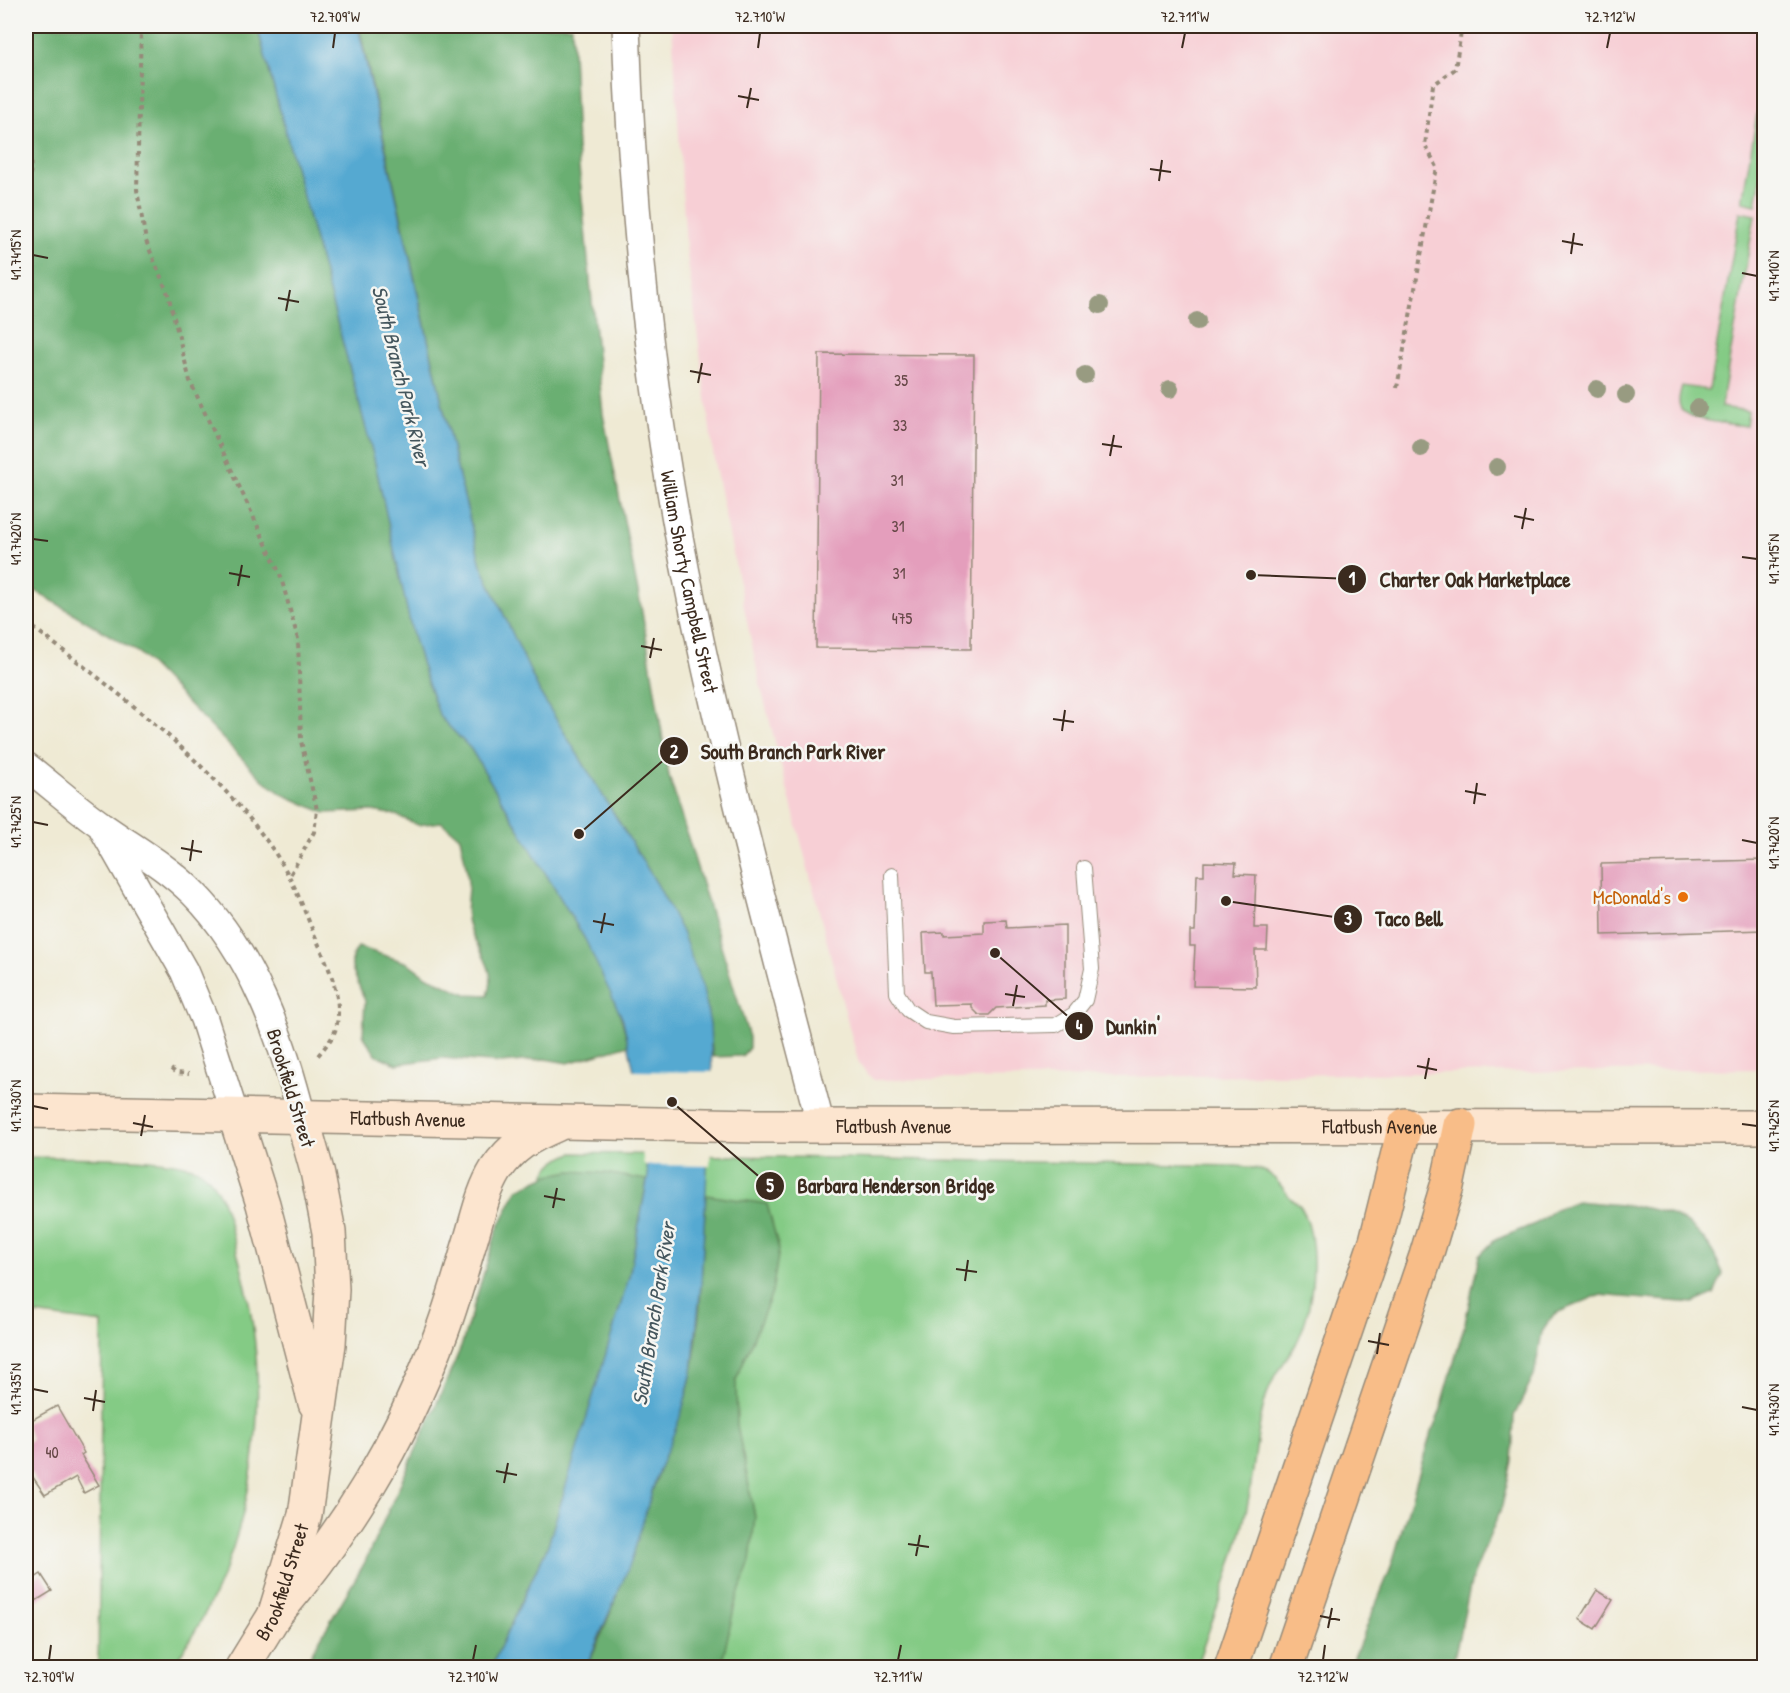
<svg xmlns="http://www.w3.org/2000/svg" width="1790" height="1693" font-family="'Patrick Hand',sans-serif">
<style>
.built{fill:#f7cfd5}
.green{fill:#84cb85;stroke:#607a52;stroke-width:1.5}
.forest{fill:#6baf72;stroke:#536c48;stroke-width:1.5}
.water{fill:#55a9d1;stroke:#486a78;stroke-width:1.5}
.pier{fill:#efead4}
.building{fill:#e49ebc}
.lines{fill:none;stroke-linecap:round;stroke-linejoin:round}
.lane-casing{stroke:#958a79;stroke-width:16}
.street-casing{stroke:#958a79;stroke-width:30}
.secondary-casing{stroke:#958a79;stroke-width:36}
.highway-casing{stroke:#958a79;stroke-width:36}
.path{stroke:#958a79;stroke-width:4;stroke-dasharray:4.5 4.5;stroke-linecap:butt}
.lane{stroke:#fff;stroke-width:14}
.street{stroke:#fff;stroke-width:27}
.secondary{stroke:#fce5cf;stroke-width:33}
.highway{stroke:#f8bd88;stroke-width:33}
.tree{fill:#989b81}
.ticks{fill:none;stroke:#3b2a1e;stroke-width:2}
.food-dot{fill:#e8710a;stroke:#f6f6f2;stroke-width:2}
.labels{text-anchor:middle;stroke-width:5;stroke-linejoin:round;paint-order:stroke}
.number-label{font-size:16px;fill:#654746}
.street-label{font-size:20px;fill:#3b2a1e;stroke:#f6f6f2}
.food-label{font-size:20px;fill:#c56008;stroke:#f6f6f2;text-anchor:end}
.water-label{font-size:21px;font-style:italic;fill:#44565d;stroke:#f6f6f2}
.leader{fill:none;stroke:#3b2a1e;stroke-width:2}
.callout-dot{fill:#3b2a1e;stroke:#f6f6f2;stroke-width:2}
.mark-label{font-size:18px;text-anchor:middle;font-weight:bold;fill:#fff}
.callout-label{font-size:21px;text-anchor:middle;font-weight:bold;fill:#3b2a1e;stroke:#f6f6f2;stroke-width:5;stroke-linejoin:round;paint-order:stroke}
.neatline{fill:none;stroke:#3b2a1e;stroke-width:2}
.ticks-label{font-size:15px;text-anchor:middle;fill:#3b2a1e}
</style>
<rect width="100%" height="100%" fill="#f6f6f2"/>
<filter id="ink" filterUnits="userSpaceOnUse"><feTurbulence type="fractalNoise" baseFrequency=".0167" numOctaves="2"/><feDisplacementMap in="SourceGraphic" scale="12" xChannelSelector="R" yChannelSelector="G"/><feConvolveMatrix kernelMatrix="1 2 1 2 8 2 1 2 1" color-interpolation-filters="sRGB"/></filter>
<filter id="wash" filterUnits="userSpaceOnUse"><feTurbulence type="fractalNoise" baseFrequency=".008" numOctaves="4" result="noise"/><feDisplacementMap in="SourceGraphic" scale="24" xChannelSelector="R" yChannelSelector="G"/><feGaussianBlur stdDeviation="1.35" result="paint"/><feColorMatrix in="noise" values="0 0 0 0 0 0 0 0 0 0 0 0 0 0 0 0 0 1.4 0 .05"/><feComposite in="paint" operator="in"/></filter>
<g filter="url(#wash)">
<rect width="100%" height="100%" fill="#efead4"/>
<path class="built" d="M672,26H1764V1069L874,1080L867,1074L858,1061L760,684L715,467L686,247Z"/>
<g class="green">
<path d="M1764,75V159L1756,205L1742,202Z"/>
<path d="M1740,212L1755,215L1721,407L1748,411L1746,426C1732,424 1688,421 1681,409C1677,402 1680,393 1682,386L1709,390Z"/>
<path d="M573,1153L1236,1166C1266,1168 1271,1171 1288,1195C1291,1200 1298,1202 1301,1207C1321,1242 1314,1309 1296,1344C1284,1364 1270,1380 1264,1404C1255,1440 1254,1479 1245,1516C1233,1567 1213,1618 1196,1667L332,1668L541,1194C543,1170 550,1161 573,1153Z"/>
<path d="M26,1157C59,1158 178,1155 201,1171C224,1188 228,1221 236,1248C278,1391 259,1545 172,1667H98L102,1323L26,1313Z"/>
</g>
<g class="forest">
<path d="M26,26H257L374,458L412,632L425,675L440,717L471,749L585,939L616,1001L629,1045L568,1063L545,1059L501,1063L442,1058L397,1064L376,1055L363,1035L365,1001L352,968V957L358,947L408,963L426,976L466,994L488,995C498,971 479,952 470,930C463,911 468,902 468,884C468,869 463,852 460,837L441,822L418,825L396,815L372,811L325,813L282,794L263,780L139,653L26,585Z"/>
<path d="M359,26H572L577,147L603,414L642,612L669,776L749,1037V1048L742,1056L713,1057L707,1005L682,932L657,884L540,693L481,565L453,452Z"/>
<path d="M571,1171L605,1173L647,1180L629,1277L570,1475L548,1545L491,1667L303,1668L364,1564L434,1410L461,1347L497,1230L518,1189L549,1175Z"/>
<path d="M706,1195L767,1204L779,1249L772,1293L736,1380L737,1425L755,1517L750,1561L735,1604L721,1667L586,1668C616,1608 635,1543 656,1480C667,1444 685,1410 692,1372C702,1314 702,1254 706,1195Z"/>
<path d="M1577,1201C1645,1209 1695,1200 1723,1274L1714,1294L1693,1303L1599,1295L1554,1314L1542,1332L1534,1376L1514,1416L1512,1461L1502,1506L1472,1579L1452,1667H1350L1390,1570L1431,1433L1440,1412L1465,1323L1479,1256L1495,1240L1537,1223L1555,1209Z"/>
</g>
<path class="water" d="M257,26H358L453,452L481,565L540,693L657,884L682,932L703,989L710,1024L712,1074L701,1284L692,1372L681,1415L656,1478L631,1562L586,1667H491L548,1545L629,1277L648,1176L636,1080L623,1020L585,939L471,749L440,717L425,675L412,632L374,458Z"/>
<path class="pier" d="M631,1071L715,1072L710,1166L644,1165Z"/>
<g id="blocks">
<g class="building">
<path d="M819,354L974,355L971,649L816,648Z"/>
<path d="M1764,860V930L1602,935L1601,864Z"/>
<path d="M1204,862L1236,863L1235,874L1256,875L1254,928H1268L1267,950H1255L1256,987L1193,986L1195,946H1190V931H1195L1197,875H1204Z"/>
<path d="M1006,920L1007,928L1065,925V999L1045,1000V1005L996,1008L989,1015H979L972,1008V1004L933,1005L931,972H925L923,933L944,932V935L984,933V921Z"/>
<path d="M57,1406L84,1453L81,1455L99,1485L84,1493L76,1477L45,1495L26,1467V1443L31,1440L26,1423Z"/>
<path d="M41,1574L52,1591L26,1607V1584Z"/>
<path d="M1597,1590L1613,1600L1595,1629L1579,1619Z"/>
</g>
</g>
</g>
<g filter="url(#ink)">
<use href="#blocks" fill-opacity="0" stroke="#958a79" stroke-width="1.5"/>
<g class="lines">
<g class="lane-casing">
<path id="lane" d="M892,875L897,993L908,1010L926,1022L954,1027L1056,1025L1074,1014L1085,1000L1092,969L1084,868"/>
</g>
<g class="street-casing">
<g id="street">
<path id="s1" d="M626,26C632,210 650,393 686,573C723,759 773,942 821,1126"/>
<path d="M26,766C51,785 75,807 101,825C133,848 165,865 193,893C252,952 282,1038 302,1117"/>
<path d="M103,829L184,971L204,1019L235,1116"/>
</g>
</g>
<g class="secondary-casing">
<g id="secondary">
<path id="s2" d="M26,1111L756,1126L1764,1127"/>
<path d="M235,1116L263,1204L315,1403"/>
<path d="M274,1616C347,1530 399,1444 439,1339C452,1306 461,1272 471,1239C478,1216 483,1191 496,1170C512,1146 530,1136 556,1125"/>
<path id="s3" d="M242,1668L274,1616L305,1515L329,1344L332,1289L329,1232L317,1171L302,1117"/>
</g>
</g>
<g class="highway-casing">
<g id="highway">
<path d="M1231,1668L1376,1241L1405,1125"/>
<path d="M1286,1668L1426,1256L1447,1186L1460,1125"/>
</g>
</g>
<g class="path">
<path d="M141,26L137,190L146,241L168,294L190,381L280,574L298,639L301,741L317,810L314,832L289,877"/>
<path d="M26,54L32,137L26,261"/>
<path d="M1397,388L1437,167L1425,145L1433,85L1455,69L1462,26"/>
<path d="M26,622C113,689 237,779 290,878C299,896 307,917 315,936C327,963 344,998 336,1028C333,1039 323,1049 316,1058"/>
<path d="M171,1069L176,1073L189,1074"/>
</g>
<use href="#lane" class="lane"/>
<use href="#street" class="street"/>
<use href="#secondary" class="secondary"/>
<use href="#highway" class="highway"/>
</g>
<g class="tree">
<circle cx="1100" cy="305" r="9"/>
<circle cx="1197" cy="321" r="9"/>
<circle cx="1085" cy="375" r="9"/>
<circle cx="1170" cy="389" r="9"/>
<circle cx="1597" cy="389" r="9"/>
<circle cx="1626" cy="395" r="9"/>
<circle cx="1698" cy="408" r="9"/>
<circle cx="1421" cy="448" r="9"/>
<circle cx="1497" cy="467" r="9"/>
</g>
</g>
<path class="ticks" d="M333,48L335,33M758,48L760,33M1182,48L1185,33M1607,48L1610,33M738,96L759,100M747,108L751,88M1150,169L1171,172M1159,181L1162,160M1562,241L1583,245M1571,254L1574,233M33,255L48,258M1742,273L1757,276M278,298L299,302M286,311L290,290M690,371L711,375M698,383L702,363M1102,444L1122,447M1110,456L1114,435M1514,516L1534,520M1522,529L1526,508M33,539L48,541M1742,557L1757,559M229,573L250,577M238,586L242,565M641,646L662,650M650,658L654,638M1053,719L1074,722M1062,731L1065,710M1465,791L1486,795M1474,804L1477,783M33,822L48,825M1742,840L1757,843M181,848L202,852M190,861L193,840M593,921L614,925M601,933L605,913M1005,994L1025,997M1013,1006L1017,985M1417,1066L1437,1070M1425,1079L1429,1058M33,1106L48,1109M133,1123L153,1127M1742,1124L1757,1126M141,1136L145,1115M544,1196L565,1200M553,1208L557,1188M956,1269L977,1272M965,1281L968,1260M1368,1341L1389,1345M1377,1354L1380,1333M33,1389L48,1392M84,1398L105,1402M1742,1407L1757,1410M93,1411L96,1390M496,1471L517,1475M504,1483L508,1463M908,1544L929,1547M916,1556L920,1535M1320,1616L1340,1620M1328,1628L1332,1608M49,1660L51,1645M473,1660L476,1645M898,1660L901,1645M1323,1660L1325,1645"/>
<circle class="food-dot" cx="1683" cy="897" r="6"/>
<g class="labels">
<g class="number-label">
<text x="901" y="386">35</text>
<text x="900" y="431">33</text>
<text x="897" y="486">31</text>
<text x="898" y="532">31</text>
<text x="899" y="579">31</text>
<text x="902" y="624">475</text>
<text x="52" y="1458">40</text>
</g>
<g class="street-label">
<text dy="7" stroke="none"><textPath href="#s1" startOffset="560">William Shorty Campbell Street</textPath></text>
<text transform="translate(291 1088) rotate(73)" y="7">Brookfield Street</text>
<text dy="7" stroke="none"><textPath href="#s2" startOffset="382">Flatbush Avenue</textPath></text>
<text dy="7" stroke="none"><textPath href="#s2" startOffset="1354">Flatbush Avenue</textPath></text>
<text dy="7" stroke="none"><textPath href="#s2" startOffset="868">Flatbush Avenue</textPath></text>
<text dy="7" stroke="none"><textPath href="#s3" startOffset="96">Brookfield Street</textPath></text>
</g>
<g class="food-label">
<text x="1671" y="904">McDonald's</text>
</g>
<g class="water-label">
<text transform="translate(401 376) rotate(76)" y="7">South Branch Park River</text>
<text transform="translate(654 1314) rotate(-81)" y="7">South Branch Park River</text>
</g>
</g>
<path class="leader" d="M1251 575L1352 579M579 834L674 751M1226 901L1348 919M995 953L1079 1026M672 1102L770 1186"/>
<g class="callout-dot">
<circle cx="1251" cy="575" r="6"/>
<circle cx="579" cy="834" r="6"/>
<circle cx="1226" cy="901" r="6"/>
<circle cx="995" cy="953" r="6"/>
<circle cx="672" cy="1102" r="6"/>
<circle cx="1352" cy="579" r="15"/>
<circle cx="674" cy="751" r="15"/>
<circle cx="1348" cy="919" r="15"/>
<circle cx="1079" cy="1026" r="15"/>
<circle cx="770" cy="1186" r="15"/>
</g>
<g class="mark-label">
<text x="1352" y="585">1</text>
<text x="674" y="758">2</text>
<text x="1348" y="925">3</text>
<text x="1079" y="1033">4</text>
<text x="770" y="1192">5</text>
</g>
<g class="callout-label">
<text x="1475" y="587">Charter Oak Marketplace</text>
<text x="793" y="759">South Branch Park River</text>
<text x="1409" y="926">Taco Bell</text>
<text x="1133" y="1034">Dunkin'</text>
<text x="896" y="1193">Barbara Henderson Bridge</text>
</g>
<rect width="1790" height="1693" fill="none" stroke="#f6f6f2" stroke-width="66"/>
<rect x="33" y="33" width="1724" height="1627" class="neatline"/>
<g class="ticks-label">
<text x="335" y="22">72.709°W</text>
<text x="760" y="22">72.710°W</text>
<text x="1185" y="22">72.711°W</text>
<text x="1610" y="22">72.712°W</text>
<text transform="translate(16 255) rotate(-90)" y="5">41.7415°N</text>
<text transform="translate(1774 276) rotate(-90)" y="5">41.7410°N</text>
<text transform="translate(16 539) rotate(-90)" y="5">41.7420°N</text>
<text transform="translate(1774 559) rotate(-90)" y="5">41.7415°N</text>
<text transform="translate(16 822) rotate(-90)" y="5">41.7425°N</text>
<text transform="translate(1774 843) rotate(-90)" y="5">41.7420°N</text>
<text transform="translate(16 1106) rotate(-90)" y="5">41.7430°N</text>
<text transform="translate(1774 1126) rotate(-90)" y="5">41.7425°N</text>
<text transform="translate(16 1389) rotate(-90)" y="5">41.7435°N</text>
<text transform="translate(1774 1410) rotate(-90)" y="5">41.7430°N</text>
<text x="49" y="1682">72.709°W</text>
<text x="473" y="1682">72.710°W</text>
<text x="898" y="1682">72.711°W</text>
<text x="1323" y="1682">72.712°W</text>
</g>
</svg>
